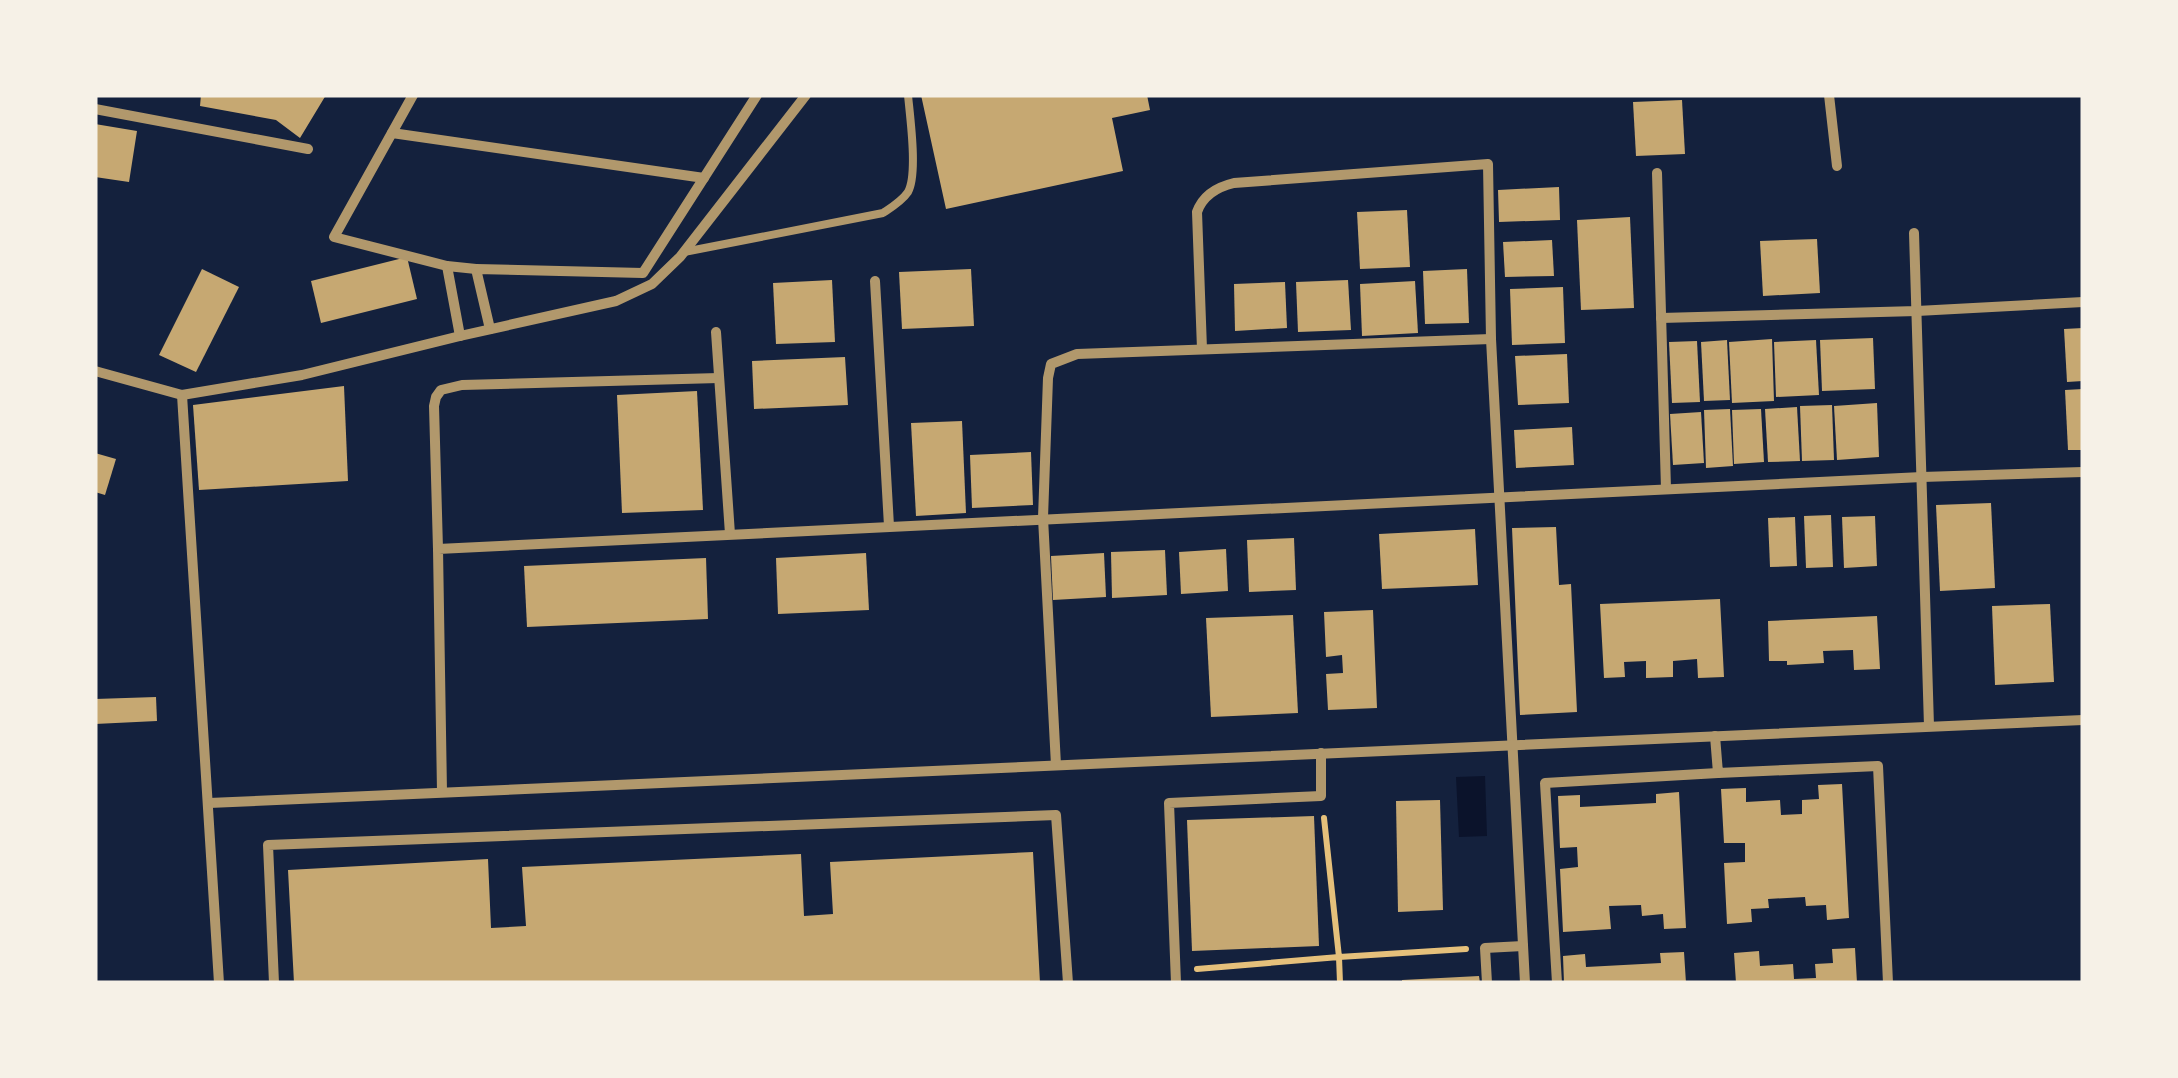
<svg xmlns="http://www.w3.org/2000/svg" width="2178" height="1078" font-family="Manrope,sans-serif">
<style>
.water{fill:#0b132b}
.building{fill:#c6a872}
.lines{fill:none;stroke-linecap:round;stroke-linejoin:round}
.path{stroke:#e5c07b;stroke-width:6}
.service{stroke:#b1986c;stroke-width:8}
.minor{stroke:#b1986c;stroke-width:10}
</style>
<rect width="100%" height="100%" fill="#14213d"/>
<path class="water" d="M1485,776L1487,836L1459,837L1456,777Z"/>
<g class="building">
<path d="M201,95H326L300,138L276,120L200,106Z"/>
<path d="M921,95H1147L1150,110L1112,118L1123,171L946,209Z"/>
<path d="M1682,100L1685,154L1636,156L1633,102Z"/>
<path d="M95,124L137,131L129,182L95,177Z"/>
<path d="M1559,187L1560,220L1499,222L1498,190Z"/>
<path d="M1407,210L1410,267L1360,269L1357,212Z"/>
<path d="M1630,217L1634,308L1581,310L1577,220Z"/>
<path d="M1817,239L1820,293L1763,296L1760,241Z"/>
<path d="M1552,240L1554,276L1505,277L1503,242Z"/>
<path d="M407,257L417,299L321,323L311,281Z"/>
<path d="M202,269L239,287L196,372L159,355Z"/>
<path d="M971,269L974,326L902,329L899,272Z"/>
<path d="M1467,269L1469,323L1425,324L1423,271Z"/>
<path d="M832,280L835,342L776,344L773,283Z"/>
<path d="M1348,280L1351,330L1298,332L1296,282Z"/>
<path d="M1415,281L1418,333L1362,336L1360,284Z"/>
<path d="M1285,282L1287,328L1235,331L1234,284Z"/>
<path d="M1563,287L1565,343L1512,345L1510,289Z"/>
<path d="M2083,328V381L2067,382L2064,329Z"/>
<path d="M1873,338L1875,389L1822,391L1820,340Z"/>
<path d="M1772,339L1774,401L1732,403L1729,342Z"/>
<path d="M1727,340L1730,400L1704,401L1701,342Z"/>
<path d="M1816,340L1819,395L1776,397L1774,342Z"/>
<path d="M1697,341L1700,402L1672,403L1669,342Z"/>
<path d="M1567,354L1569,403L1518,405L1515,356Z"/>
<path d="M845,357L848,405L754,409L752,361Z"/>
<path d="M344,386L348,481L199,490L193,405Z"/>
<path d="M2083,389V450H2068L2065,390Z"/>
<path d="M697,391L703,510L622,513L617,395Z"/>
<path d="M1877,403L1879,457L1837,460L1834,406Z"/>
<path d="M1832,405L1834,460L1802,461L1800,406Z"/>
<path d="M1797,407L1800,461L1768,462L1765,409Z"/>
<path d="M1730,409L1733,466L1706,468L1704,410Z"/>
<path d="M1761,409L1764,462L1734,464L1732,410Z"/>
<path d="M1701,412L1704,463L1673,465L1670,414Z"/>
<path d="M962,421L966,513L916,516L911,423Z"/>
<path d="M1572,427L1574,465L1516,468L1514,430Z"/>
<path d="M1031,452L1033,505L972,508L970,455Z"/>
<path d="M95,453L116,459L105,495L95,492Z"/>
<path d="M1991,503L1995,588L1940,591L1936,505Z"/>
<path d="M1831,515L1833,567L1806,568L1804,516Z"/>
<path d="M1875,516L1877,566L1844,568L1842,517Z"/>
<path d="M1795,517L1797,566L1770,567L1768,518Z"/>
<path d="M1556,527L1559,585L1571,584L1577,712L1520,715L1512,528Z"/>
<path d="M1475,529L1478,585L1382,589L1379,534Z"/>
<path d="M1294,538L1296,590L1249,592L1247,540Z"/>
<path d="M1226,549L1228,591L1181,594L1179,552Z"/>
<path d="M1165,550L1167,595L1112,598L1111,552Z"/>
<path d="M866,553L869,610L778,614L776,558Z"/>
<path d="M1104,553L1106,597L1053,600L1051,556Z"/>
<path d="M706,558L708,619L527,627L524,566Z"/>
<path d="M1720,599L1724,677L1698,678L1697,659L1673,661V677L1646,678V661L1624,662L1625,677L1604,678L1600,604Z"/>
<path d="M2050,604L2054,682L1995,685L1992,606Z"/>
<path d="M1373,610L1377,708L1328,710L1326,674L1343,673L1342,655L1326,657L1324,612Z"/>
<path d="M1293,615L1298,713L1211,717L1206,618Z"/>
<path d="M1877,616L1880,669L1854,670L1853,650L1823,651L1824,663L1787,665V661H1769L1768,621Z"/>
<path d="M156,697L157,721L95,724V699Z"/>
<path d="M1842,784L1849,918L1827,920L1826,905L1806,906L1805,897L1768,899L1769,908L1751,909L1752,922L1727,924L1724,863L1745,862V843H1724L1721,789L1746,788V802L1780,800L1781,815L1802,814V800L1819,799L1818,785Z"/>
<path d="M1679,792L1686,928L1664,929L1663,914L1642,916L1641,905L1609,906L1611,929L1563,932L1560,869L1578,867L1577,847L1560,848L1558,796L1580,795V807L1656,803V794Z"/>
<path d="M1440,800L1443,910L1398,912L1396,801Z"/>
<path d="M1314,816L1319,946L1192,951L1187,820Z"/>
<path d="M1033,852L1040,983H294L288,870L488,859L491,928L526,926L522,867L801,854L804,916L833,914L830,862Z"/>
<path d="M1855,948L1857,983H1736L1734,953L1759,951L1760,966L1793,964L1794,979L1816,978L1815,964L1833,963L1832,949Z"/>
<path d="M1684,952L1686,983H1564L1563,956L1585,954L1586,967L1661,963L1660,953Z"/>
<path d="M1479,976L1480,983H1402V980Z"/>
</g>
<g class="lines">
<g class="path">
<path d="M1324,818L1339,957L1466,949"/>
<path d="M1197,969L1339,957L1340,983"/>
</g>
<path class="service" d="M684,252L883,213C892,207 902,201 908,192C918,174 910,117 908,95"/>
<g class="minor">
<path d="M413,95L334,237L447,266L460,336"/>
<path d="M1829,95L1837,166"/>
<path d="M95,109L308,149"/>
<path d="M392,133L704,178"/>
<path d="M1657,173L1666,489"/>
<path d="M1914,233L1929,726"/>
<path d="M447,266L476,269"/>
<path d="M875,281L889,526"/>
<path d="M1661,318L1917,311L2083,302"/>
<path d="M490,329L476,269L643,273L757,95"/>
<path d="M716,332L730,534"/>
<path d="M1202,349L1197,212C1203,195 1217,187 1234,183L1488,164L1491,339L1525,983"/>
<path d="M95,371L182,395L302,375L460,336L616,301L652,284L680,257L806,95"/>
<path d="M182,395L219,983"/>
<path d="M438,549L434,406L436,397L441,390L462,385L719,378"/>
<path d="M1715,736L1718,773L1878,766L1888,983"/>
<path d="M1056,765L1043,518L1048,378L1051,364L1077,354L1491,339"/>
<path d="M442,792L438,549L1922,477L2083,472"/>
<path d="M209,803L2083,720"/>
<path d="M274,983L268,845L1056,815L1068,983"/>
<path d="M1176,983L1169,803L1321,796V753"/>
<path d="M1487,983L1485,948L1523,946"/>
<path d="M1557,983L1545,783L1718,773"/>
</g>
</g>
<rect width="2178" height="1078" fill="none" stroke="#f6f1e7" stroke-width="195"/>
</svg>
